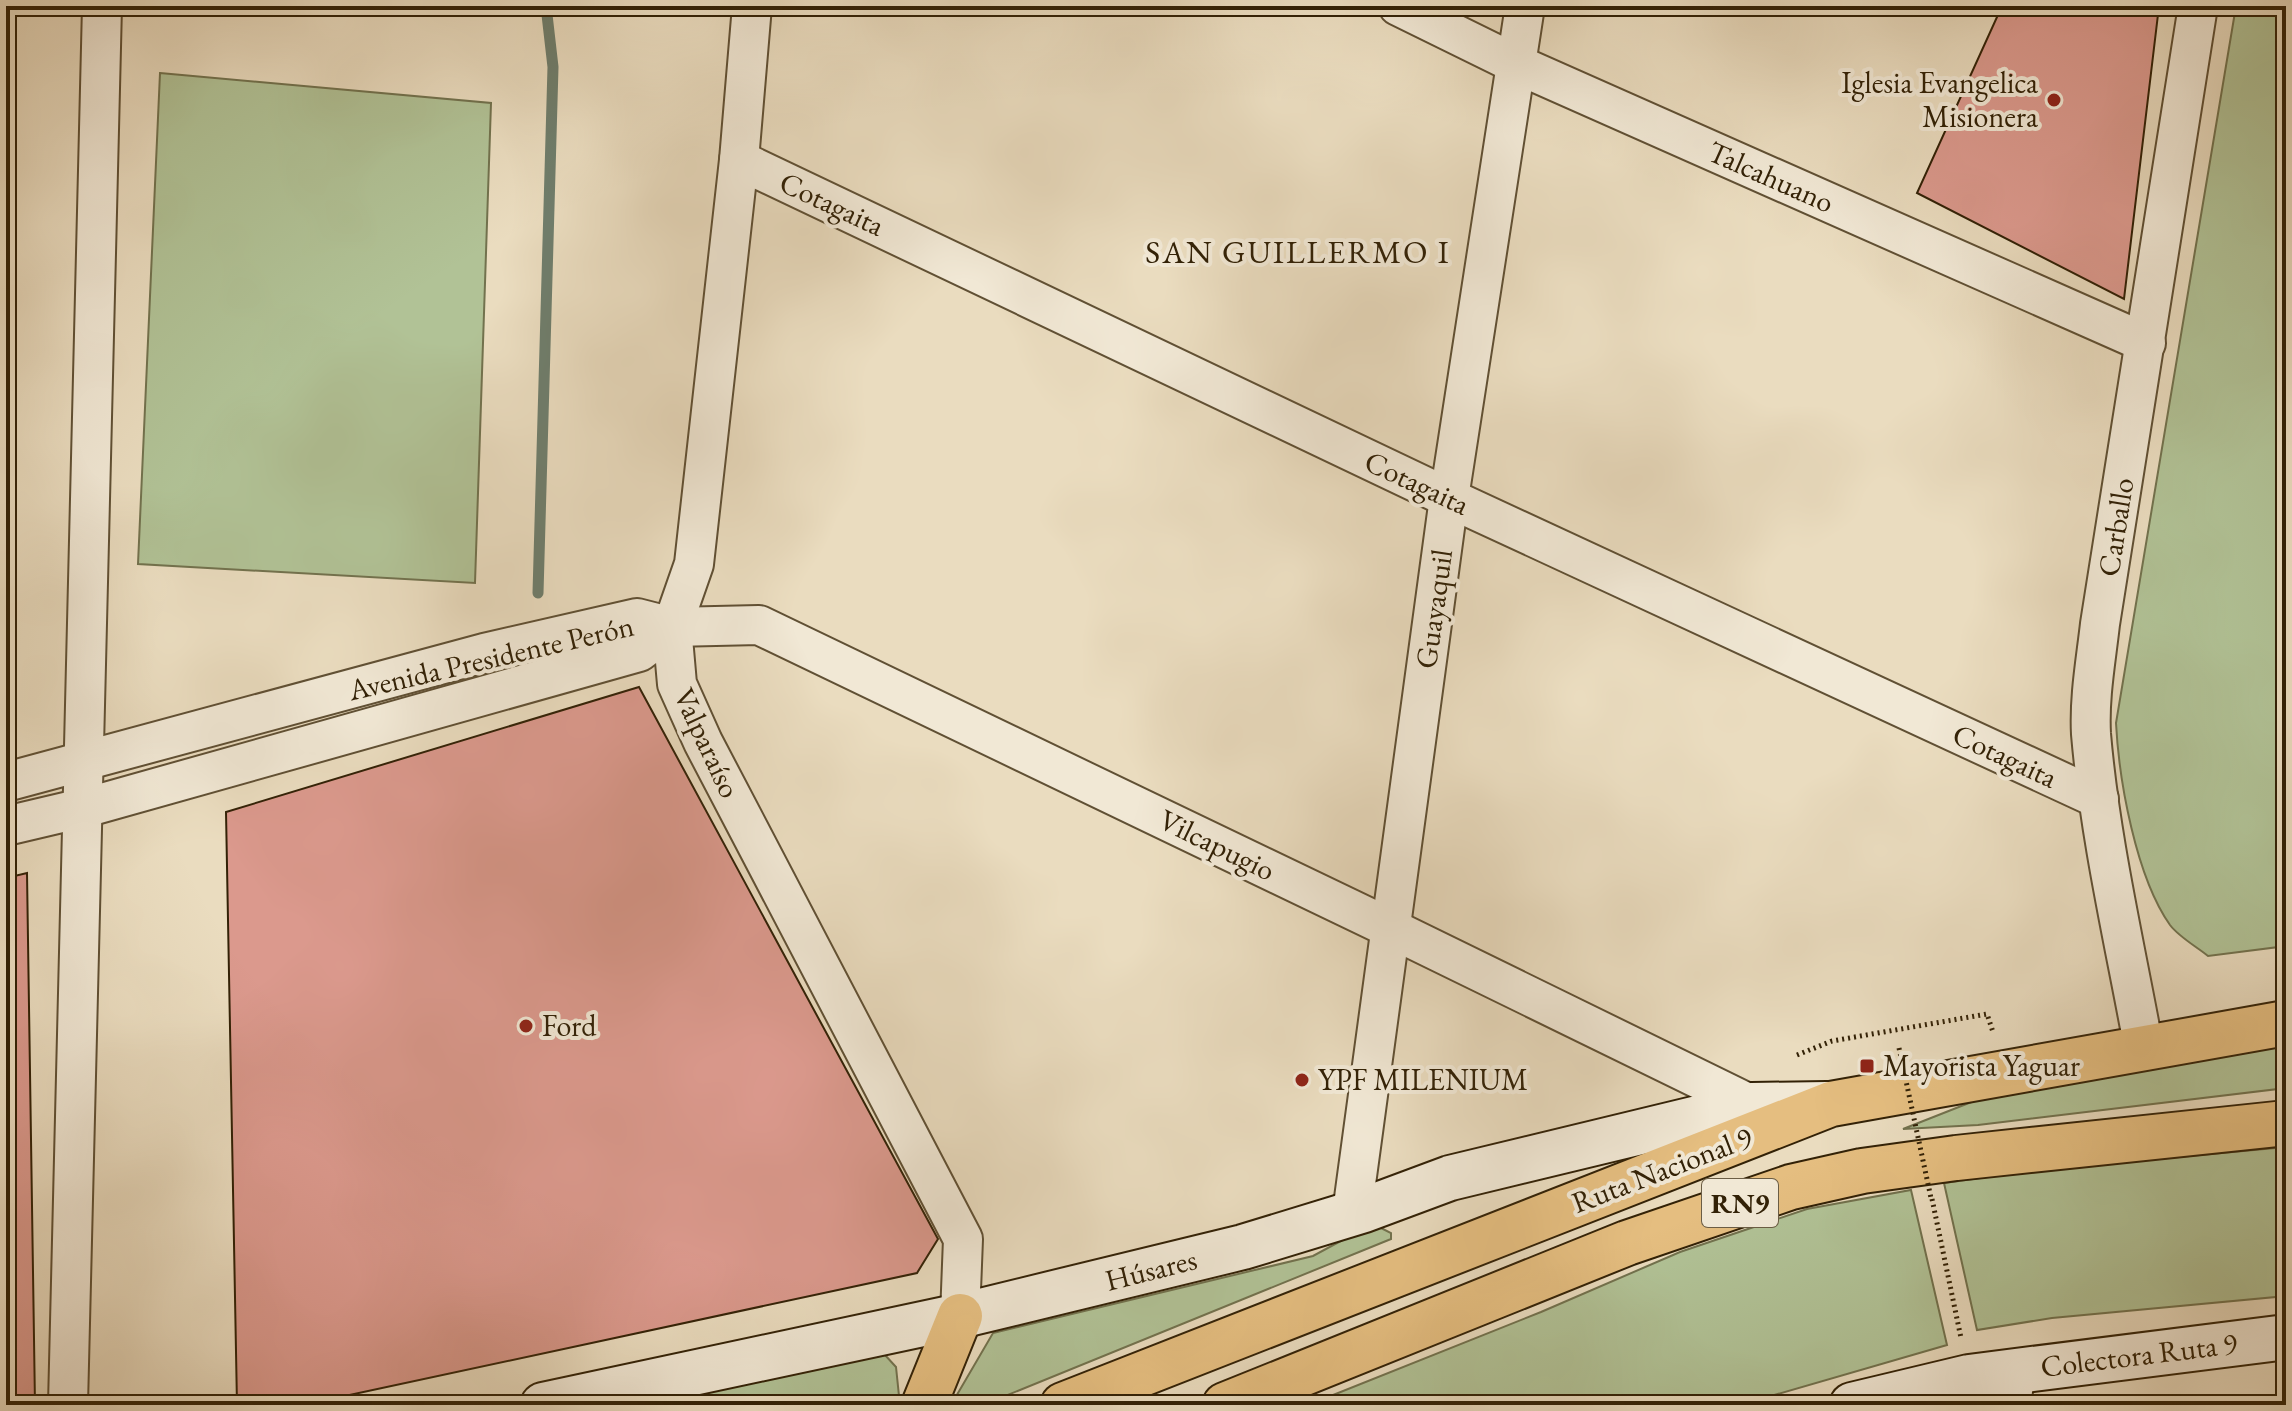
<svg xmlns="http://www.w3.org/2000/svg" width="2292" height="1411" font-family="'EB Garamond',serif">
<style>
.green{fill:#b1c296;stroke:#72724e;stroke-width:2}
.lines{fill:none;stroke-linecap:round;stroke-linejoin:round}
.stream{stroke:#6f7e6d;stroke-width:11}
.building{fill:#db998d;stroke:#322106;stroke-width:2}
.street-casing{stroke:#605034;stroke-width:42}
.secondary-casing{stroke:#322106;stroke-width:48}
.highway-casing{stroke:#322106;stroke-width:48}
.path{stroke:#322106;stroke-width:5;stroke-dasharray:2 4;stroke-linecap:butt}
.street{stroke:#f1e8d5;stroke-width:38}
.secondary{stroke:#f1e8d5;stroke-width:44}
.highway{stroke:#e5be80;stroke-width:44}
.path-bridge{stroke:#322106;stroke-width:5;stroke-dasharray:2 4;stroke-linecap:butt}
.poi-dot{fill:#8f2418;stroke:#f1e8d5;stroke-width:3}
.labels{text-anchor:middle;stroke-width:8;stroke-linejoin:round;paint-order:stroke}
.shield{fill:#f1e8d5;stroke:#6b5d44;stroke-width:2}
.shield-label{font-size:28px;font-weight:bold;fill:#322106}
.poi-label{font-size:30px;fill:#322106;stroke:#f1e8d5;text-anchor:start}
.street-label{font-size:30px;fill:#322106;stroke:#f1e8d5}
.neighbourhood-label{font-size:32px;letter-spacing:2px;fill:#322106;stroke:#f1e8d5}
</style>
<rect width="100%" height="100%" fill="#eadcbf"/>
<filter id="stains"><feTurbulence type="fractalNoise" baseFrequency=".0025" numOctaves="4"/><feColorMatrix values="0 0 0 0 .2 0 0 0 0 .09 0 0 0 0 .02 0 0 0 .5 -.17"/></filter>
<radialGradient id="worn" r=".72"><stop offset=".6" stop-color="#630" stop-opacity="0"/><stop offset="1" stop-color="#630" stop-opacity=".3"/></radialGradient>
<g class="green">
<path d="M2236,6H2286V946L2208,956C2197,947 2179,937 2170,925C2136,877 2119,781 2116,723Z"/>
<path d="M160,73L491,103L475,583L138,564Z"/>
<path d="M2286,1045V1088L1978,1125L1903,1129L1974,1101L2046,1084Z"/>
<path d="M2286,1147V1296L2052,1318L1977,1330L1944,1183L2040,1170Z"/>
<path d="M1911,1190L1947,1345L1740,1405H1308L1541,1312L1680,1252L1807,1209Z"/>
<path d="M1379,1227L1391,1233V1239L983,1405H951L993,1333L1313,1256L1350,1236Z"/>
<path d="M874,1354L885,1355L896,1367L899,1396L892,1405H636Z"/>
</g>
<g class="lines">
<path class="stream" d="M538,593L553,67L546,6"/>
</g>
<g class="building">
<path d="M2002,6H2159L2124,299L1917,193Z"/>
<path d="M639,687L938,1239L917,1273L303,1405H237L226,812Z"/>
<path d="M27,873L35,1405H6V878Z"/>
</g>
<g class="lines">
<g class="street-casing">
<g id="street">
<path d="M752,6L739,160L694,564L672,627L677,684L703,742L963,1239L960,1316"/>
<path d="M1398,6L1516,64L2146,343"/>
<path d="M739,160L1449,498L2099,799"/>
<path d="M6,782L484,653L637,618L672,627L759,625L1390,928L1752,1105"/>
<path d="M6,826L95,805L639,652L672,627"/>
<path d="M2144,1049C2125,945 2100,839 2091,734C2089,697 2096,660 2100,624L2198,6"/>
<path d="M1352,1213L1449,498L1525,6"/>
<path d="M68,1405L102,6"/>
<path d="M2011,1405L2016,1370"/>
</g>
</g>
<g class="secondary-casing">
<g id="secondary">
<path d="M543,1405L960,1316L1243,1247L1364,1210L1450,1178L1752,1105L1827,1104"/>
<path d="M1852,1405L1969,1377L2286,1337"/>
</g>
</g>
<g class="highway-casing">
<g id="highway">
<path d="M924,1405L960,1316"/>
<path d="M1063,1405L1831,1104L2286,1023"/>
<path d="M1225,1405L1627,1243L1791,1187L1862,1171L1956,1158L2286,1123"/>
</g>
</g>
<g class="path">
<path d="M1797,1055L1832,1041L1987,1014L1993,1032H1991"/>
<path d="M1932,1199L1961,1338"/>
</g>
<use href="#street" class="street"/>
<use href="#secondary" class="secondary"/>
<use href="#highway" class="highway"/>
<path class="path-bridge" d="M1899,1048L1931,1198"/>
</g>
<g class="poi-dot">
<circle cx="2054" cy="100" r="8"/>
<circle cx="526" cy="1026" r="8"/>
<rect x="1859" y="1058" width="16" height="16" rx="4"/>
<circle cx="1302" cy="1080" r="8"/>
</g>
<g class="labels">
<rect class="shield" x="1702" y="1179" width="76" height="48" rx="6"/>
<g class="shield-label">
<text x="1740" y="1213">RN9</text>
</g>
<g class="poi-label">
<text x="2038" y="93" text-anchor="end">Iglesia Evangelica<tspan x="2038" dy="34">Misionera</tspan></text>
<text x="542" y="1036">Ford</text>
<text x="1883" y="1076">Mayorista Yaguar</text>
<text x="1318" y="1090">YPF MILENIUM</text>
</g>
<g class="street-label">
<text transform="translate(1771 177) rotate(24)" y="10">Talcahuano</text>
<text transform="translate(832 204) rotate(25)" y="10">Cotagaita</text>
<text transform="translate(1417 483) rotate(25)" y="10">Cotagaita</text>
<text transform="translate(2116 527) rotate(-81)" y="10">Carballo</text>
<text transform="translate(1434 609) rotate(-82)" y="10">Guayaquil</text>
<text transform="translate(491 658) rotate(-13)" y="10">Avenida Presidente Perón</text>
<text transform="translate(707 743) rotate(65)" y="10">Valparaíso</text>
<text transform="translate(2005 756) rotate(25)" y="10">Cotagaita</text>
<text transform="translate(1217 845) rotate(26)" y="10">Vilcapugio</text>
<text transform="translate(1662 1170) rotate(-21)" y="10">Ruta Nacional 9</text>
<text transform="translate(1151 1270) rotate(-14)" y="10">Húsares</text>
<text transform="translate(2139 1355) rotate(-7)" y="10">Colectora Ruta 9</text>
</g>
<g class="neighbourhood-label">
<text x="1298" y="263">SAN GUILLERMO I</text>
</g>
</g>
<rect width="2292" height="1411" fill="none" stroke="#eadcbf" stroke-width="32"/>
<rect x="8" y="8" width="2276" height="1395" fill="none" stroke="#322106" stroke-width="4"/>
<rect x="16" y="16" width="2260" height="1379" fill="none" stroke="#322106" stroke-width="2"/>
<rect width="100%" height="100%" filter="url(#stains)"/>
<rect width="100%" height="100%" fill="url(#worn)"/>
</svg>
